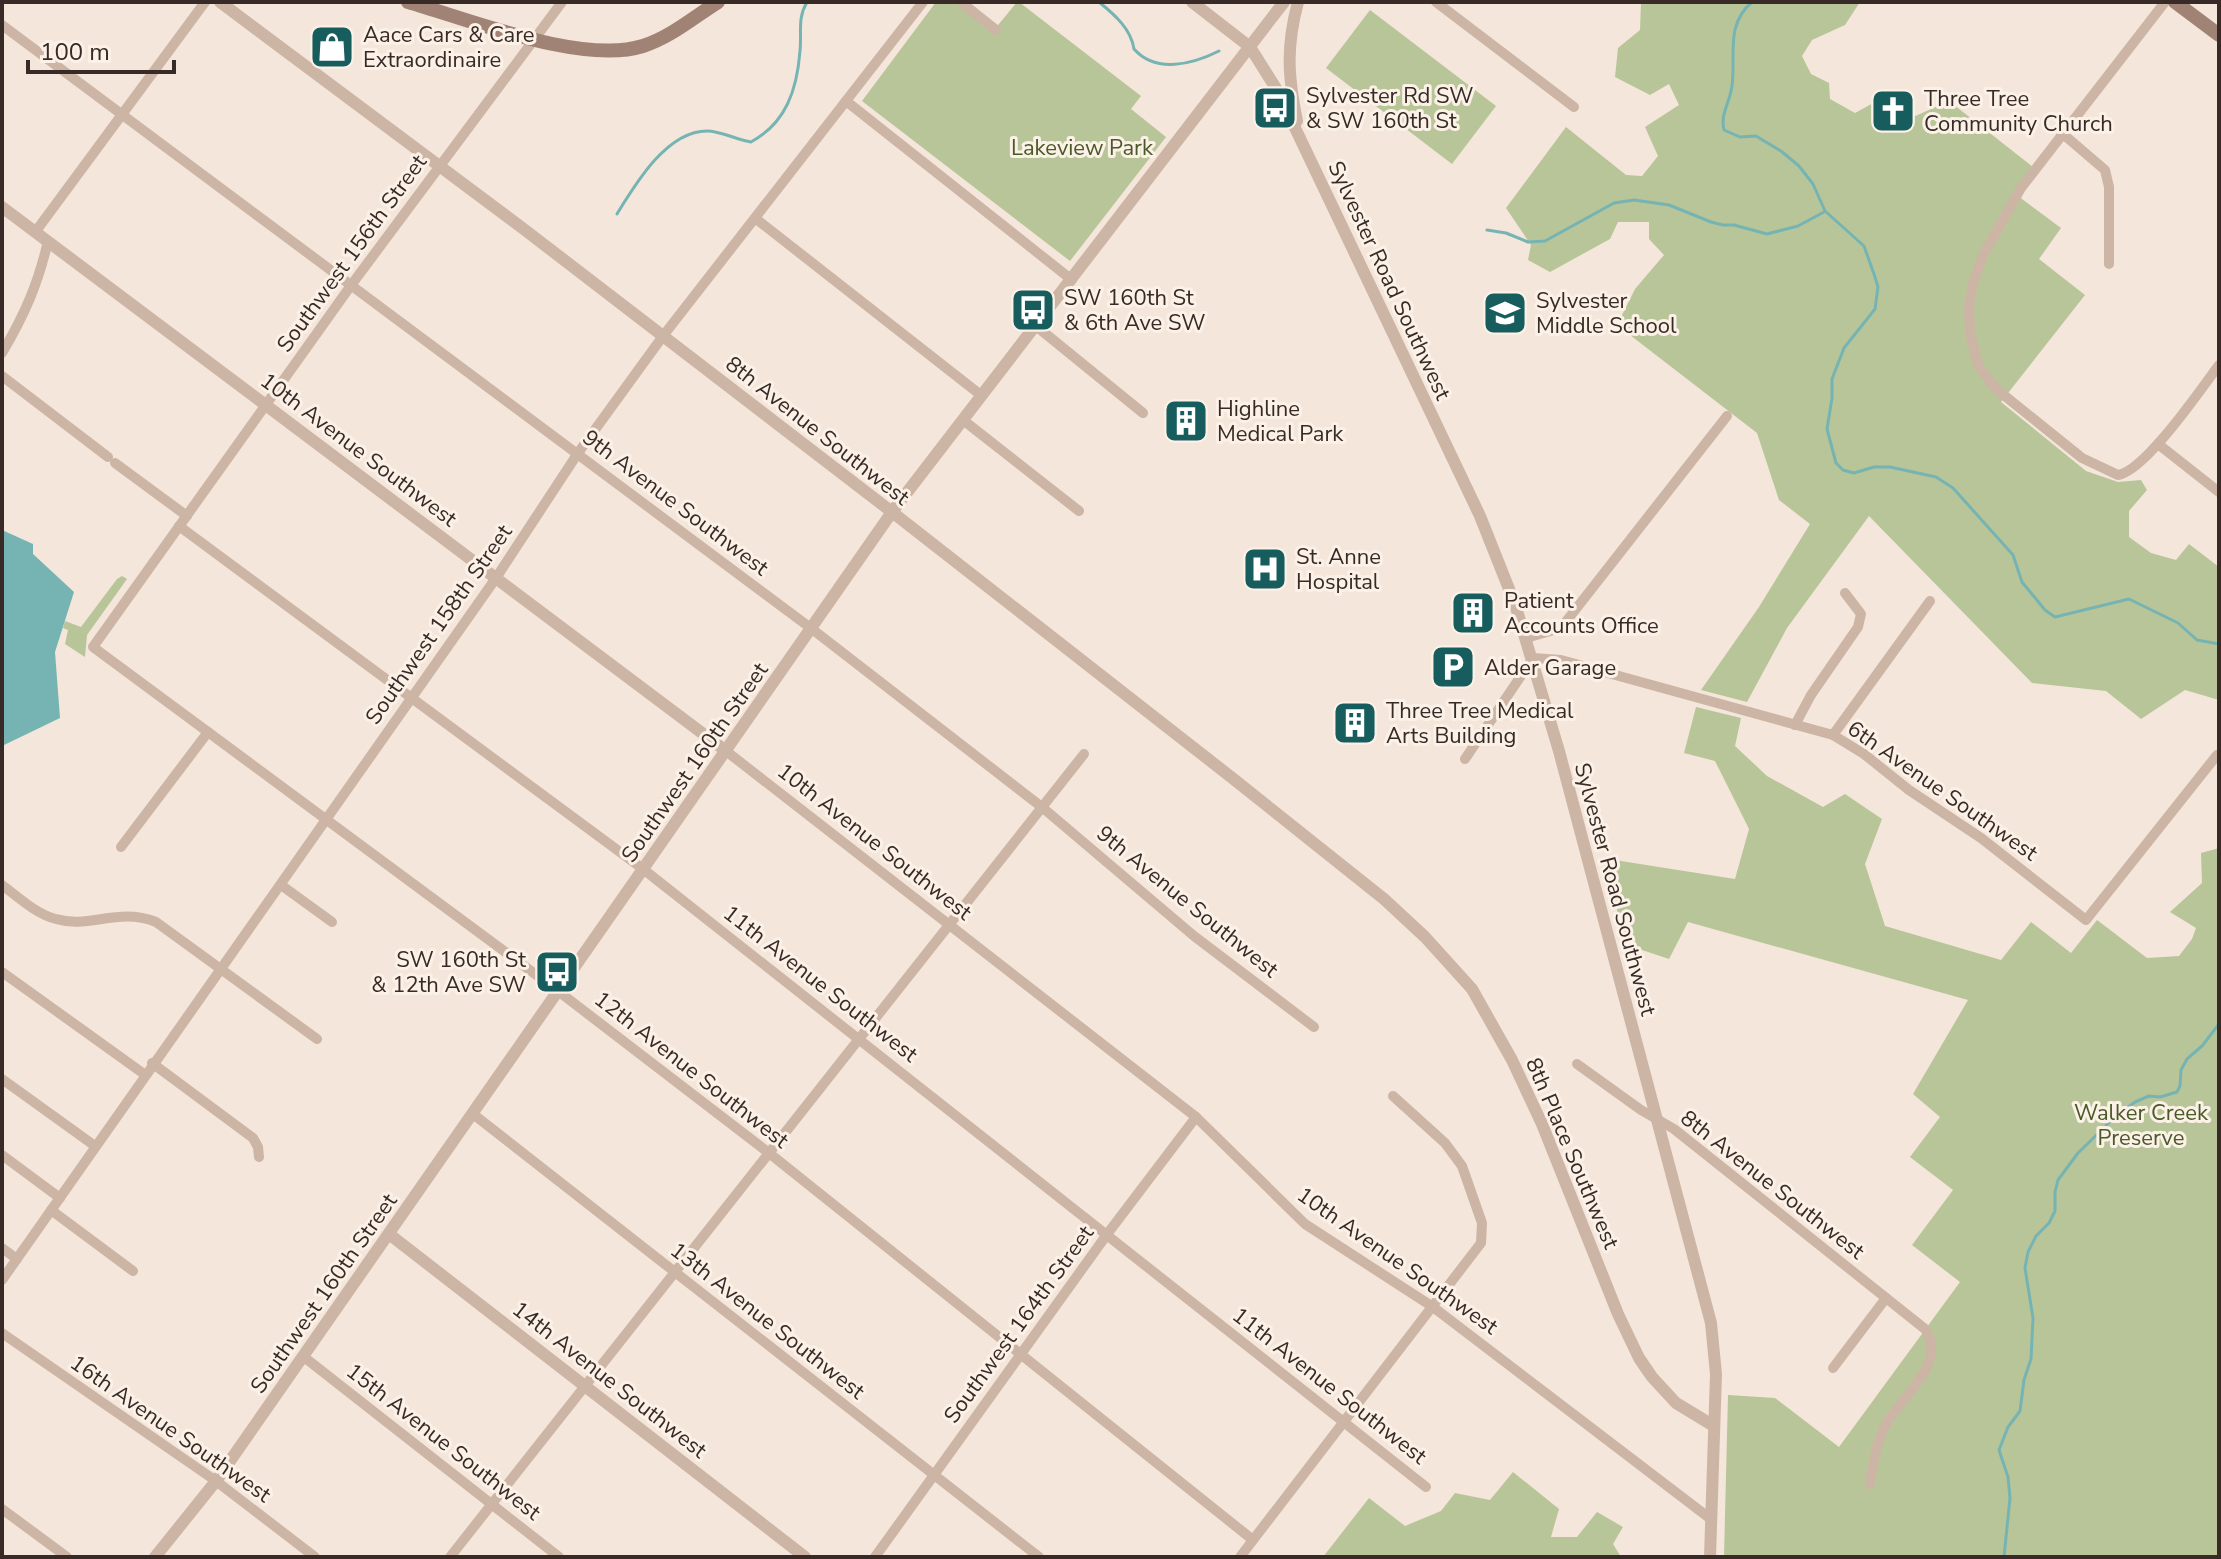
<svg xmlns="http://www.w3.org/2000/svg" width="2221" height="1559" font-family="'Nunito Sans',sans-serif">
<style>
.green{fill:#b8c599}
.water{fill:#76b4b3}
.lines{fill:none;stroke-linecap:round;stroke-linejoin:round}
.stream{stroke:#76b4b3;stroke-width:3}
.minor{stroke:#cdb5a5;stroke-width:10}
.tertiary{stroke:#cdb5a5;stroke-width:12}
.secondary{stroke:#a18376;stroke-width:14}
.labels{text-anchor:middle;stroke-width:6;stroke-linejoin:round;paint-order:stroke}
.poi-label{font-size:22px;fill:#382b27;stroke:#fbf1e7;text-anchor:start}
.park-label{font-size:22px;fill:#4a5928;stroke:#fbf1e7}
.street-label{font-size:22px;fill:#382b27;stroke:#fbf1e7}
</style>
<rect width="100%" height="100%" fill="#f4e6da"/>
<g class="green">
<path d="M936,2H958L994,30L1017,2H1019L1141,96L1131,109L1166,137L1070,261L862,101Z"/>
<path d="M1641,2H1860L1845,25L1812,40L1802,56L1811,74L1829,83L1830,99L1855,113L1875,102L1890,111L1893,126L1949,101L2033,167L2014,193L2061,228L2039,259L2085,295L2001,402L2086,471L2118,482L2141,480L2147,490L2129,511V537L2151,553L2176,560L2189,544L2219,567V700L2185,690L2141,719L2106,691L2032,683L1869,516L1787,628L1747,702L1701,690L1759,607L1810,524L1779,500L1757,433L1617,325L1635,289L1664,255L1649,239V222H1618L1610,239L1550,272L1528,260L1531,245L1506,208L1566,127L1626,175L1642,176L1658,156L1645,127L1679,105L1669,84L1650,95L1615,77L1618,48L1640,30Z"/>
<path d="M1370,10L1496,106L1452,164L1326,68Z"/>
<path d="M122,576L127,579L87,635L85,657L65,644L68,630L63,628L65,621L81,627L117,579Z"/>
<path d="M1696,707L1741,718L1735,746L1767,776L1823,807L1845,794L1882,819L1865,864L1885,926L2001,960L2031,922L2071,953L2097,920L2147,958L2179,956L2192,939L2196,928L2170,912L2202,883L2201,853L2219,848V1557H1724L1728,1395L1775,1398L1839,1447L1960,1282L1912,1245L1953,1190L1910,1157L1940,1117L1913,1094L1968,1000L1688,922L1669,959L1627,945L1602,858L1735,879L1749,829L1715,761L1684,753Z"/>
<path d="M1513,1472L1559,1509L1551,1537H1577L1597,1512L1623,1527L1613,1544L1621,1557H1323L1369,1498L1405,1526L1441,1511L1455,1493L1490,1500Z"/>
</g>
<path class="water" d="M2,530L33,544V554L74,592L55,652L60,718L2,746Z"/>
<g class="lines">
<g class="stream">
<path d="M1099,2C1115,15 1131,29 1134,49C1156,74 1193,64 1219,51"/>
<path d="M1752,2C1725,25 1736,55 1732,86C1730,102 1720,114 1724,130L1740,137L1756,136L1781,151L1799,166L1813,184L1825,211L1864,246L1874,274L1878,287L1875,309L1844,348L1832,379V398L1827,429L1836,463L1843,470L1854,473L1874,467H1890L1936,477L1953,488L2013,555L2022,582L2045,610L2055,617L2129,599L2178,623L2197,640L2219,644"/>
<path d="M617,214C636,183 667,131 707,131C721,131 737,140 751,142C786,123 797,90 800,51C802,33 797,19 807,2"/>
<path d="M1487,230L1506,233L1528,242L1545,241L1614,203L1634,200L1669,205L1711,222L1723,225H1734L1767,234L1798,226L1824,212"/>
<path d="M2004,1557L2010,1498L2008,1477L1999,1450L2008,1427L2020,1411L2024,1380L2031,1359L2033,1318L2025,1268L2028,1252L2036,1236L2049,1223L2055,1211V1192L2058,1180L2078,1153L2115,1117L2135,1102L2149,1096L2160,1097L2177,1092L2180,1086L2181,1070L2187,1059L2202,1046L2219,1024"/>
</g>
<g class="minor">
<path d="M562,2L352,284L93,647L558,991L769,1153L1253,1540"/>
<path d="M961,2L996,30"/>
<path d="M1436,2L1574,107"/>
<path d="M2165,2L2021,188L1982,257L1973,284L1969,306L1970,332L1976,358L1980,368L1995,388L2082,458L2118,475C2145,471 2201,389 2219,365"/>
<path d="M2,25L812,629L1043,808L1194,936L1314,1027"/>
<path d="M846,101L1072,280"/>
<path d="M2063,134L2105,170L2109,187V264"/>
<path d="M755,218L982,396"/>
<path d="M36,231L205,2"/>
<path d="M1036,326L1143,413"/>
<path d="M2,353C25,314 38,284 48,241"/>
<path d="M2,376L108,457"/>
<path d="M963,420L1079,511"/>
<path d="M2158,444L2219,492"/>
<path d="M115,463L187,516"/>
<path d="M179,526L643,869L1426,1487"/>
<path d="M1526,638L1561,628L1727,416"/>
<path d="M1795,725L1811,695L1858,627L1861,614L1845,593"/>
<path d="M1833,735L1930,601"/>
<path d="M726,751L1196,1117L1305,1224L1433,1307L1712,1520"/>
<path d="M1465,759L1533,658L1561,660L1833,735L1864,754L1909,790L1981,838L2086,920L2217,755"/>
<path d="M121,847L208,732"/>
<path d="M2,885C18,897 36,914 56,919C89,929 118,907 156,922L317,1039"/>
<path d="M281,885L332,922"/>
<path d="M2,972L144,1074"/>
<path d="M152,1063L253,1138L258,1147L259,1157"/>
<path d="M1577,1064L1641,1110L1674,1129L1925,1329C1949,1365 1898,1398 1884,1428C1876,1445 1873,1465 1870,1484"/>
<path d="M2,1079L95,1146"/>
<path d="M473,1114L1039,1557"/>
<path d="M2,1155L60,1198"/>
<path d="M51,1210L133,1271"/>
<path d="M2,1248L17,1259"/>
<path d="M2,1280L496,578L578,453L663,336L923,2"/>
<path d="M2,1333L216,1481L315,1557"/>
<path d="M304,1357L559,1557"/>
<path d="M1833,1368L1886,1298"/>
<path d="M2,1509L67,1557"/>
<path d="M450,1557L1084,754"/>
<path d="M875,1557L1108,1233L1196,1117"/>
<path d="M1240,1557L1481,1243L1482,1223L1462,1166L1445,1143L1393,1096"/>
</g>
<g class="tertiary">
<path d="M220,2L525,230L892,512L1231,777L1384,899L1425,937L1472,989L1512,1060L1542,1124L1618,1314L1639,1358L1652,1377L1676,1403L1714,1426"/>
<path d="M1192,2L1250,47L1277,90L1480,516L1515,604L1559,751L1711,1323L1716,1374L1710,1557"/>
<path d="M1297,121C1288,76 1286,47 1298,2"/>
<path d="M2,207L726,751"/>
<path d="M389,1234L805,1557"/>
<path d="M155,1557L216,1481L892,512L1284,2"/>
</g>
<g class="secondary">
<path d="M408,2C471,20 582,65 643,46C671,37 694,17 718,2"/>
<path d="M2175,2L2219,35"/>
</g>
</g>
<defs>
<g id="shop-square" transform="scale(2.3)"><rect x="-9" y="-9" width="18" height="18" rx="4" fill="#185d5e" stroke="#fbf1e7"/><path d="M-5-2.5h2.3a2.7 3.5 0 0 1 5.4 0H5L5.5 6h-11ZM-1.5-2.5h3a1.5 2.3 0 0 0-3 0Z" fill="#fff"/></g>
<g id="bus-square" transform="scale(2.3)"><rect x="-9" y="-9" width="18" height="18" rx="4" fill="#185d5e" stroke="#fbf1e7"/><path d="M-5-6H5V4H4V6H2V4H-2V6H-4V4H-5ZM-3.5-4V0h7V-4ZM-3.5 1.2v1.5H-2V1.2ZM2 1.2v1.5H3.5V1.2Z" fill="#fff"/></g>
<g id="church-square" transform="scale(2.3)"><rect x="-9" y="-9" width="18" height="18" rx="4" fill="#185d5e" stroke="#fbf1e7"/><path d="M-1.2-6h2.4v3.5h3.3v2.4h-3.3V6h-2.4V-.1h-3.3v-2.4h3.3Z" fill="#fff"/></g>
<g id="school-square" transform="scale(2.3)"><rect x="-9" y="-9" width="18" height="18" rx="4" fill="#185d5e" stroke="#fbf1e7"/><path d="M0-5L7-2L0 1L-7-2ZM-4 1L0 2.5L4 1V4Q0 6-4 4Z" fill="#fff"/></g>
<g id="building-square" transform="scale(2.3)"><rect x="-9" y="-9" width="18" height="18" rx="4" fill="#185d5e" stroke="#fbf1e7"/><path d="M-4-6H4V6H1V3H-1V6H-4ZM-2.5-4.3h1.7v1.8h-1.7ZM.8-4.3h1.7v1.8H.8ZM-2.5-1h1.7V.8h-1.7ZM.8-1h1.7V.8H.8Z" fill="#fff"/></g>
<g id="hospital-square" transform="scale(2.3)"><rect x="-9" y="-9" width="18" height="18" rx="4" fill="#185d5e" stroke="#fbf1e7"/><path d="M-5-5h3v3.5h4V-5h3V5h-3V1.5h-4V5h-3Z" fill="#fff"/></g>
<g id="parking-square" transform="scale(2.3)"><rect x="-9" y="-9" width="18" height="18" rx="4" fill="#185d5e" stroke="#fbf1e7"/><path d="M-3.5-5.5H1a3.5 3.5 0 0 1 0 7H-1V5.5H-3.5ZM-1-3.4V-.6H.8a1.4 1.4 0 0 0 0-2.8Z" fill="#fff"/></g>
</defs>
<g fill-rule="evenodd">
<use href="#shop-square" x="332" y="47"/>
<use href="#bus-square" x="1275" y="108"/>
<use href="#church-square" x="1893" y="111"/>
<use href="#bus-square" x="1033" y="310"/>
<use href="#school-square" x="1505" y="313"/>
<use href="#building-square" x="1186" y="421"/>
<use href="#hospital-square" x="1265" y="569"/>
<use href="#building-square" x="1473" y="613"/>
<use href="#parking-square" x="1453" y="667"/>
<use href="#building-square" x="1355" y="723"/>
<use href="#bus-square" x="557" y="972"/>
</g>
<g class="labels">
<g class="poi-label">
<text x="363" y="42">Aace Cars &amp; Care<tspan x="363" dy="25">Extraordinaire</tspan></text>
<text x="1306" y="103">Sylvester Rd SW<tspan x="1306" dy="25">&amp; SW 160th St</tspan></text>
<text x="1924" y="106">Three Tree<tspan x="1924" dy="25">Community Church</tspan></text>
<text x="1064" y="305">SW 160th St<tspan x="1064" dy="25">&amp; 6th Ave SW</tspan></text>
<text x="1536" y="308">Sylvester<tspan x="1536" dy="25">Middle School</tspan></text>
<text x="1217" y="416">Highline<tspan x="1217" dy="25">Medical Park</tspan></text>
<text x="1296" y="564">St. Anne<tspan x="1296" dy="25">Hospital</tspan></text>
<text x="1504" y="608">Patient<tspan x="1504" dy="25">Accounts Office</tspan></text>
<text x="1484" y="675">Alder Garage</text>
<text x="1386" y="718">Three Tree Medical<tspan x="1386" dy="25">Arts Building</tspan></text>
<text x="526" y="967" text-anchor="end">SW 160th St<tspan x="526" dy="25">&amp; 12th Ave SW</tspan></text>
</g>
<g class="park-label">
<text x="1082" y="155">Lakeview Park</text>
<text x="2141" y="1120">Walker Creek<tspan x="2141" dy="25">Preserve</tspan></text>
</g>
<g class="street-label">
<text transform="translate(351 253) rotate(-54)" y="8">Southwest 156th Street</text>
<text transform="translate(1390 280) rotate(65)" y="8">Sylvester Road Southwest</text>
<text transform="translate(818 430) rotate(38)" y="8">8th Avenue Southwest</text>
<text transform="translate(359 449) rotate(37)" y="8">10th Avenue Southwest</text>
<text transform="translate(676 502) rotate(37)" y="8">9th Avenue Southwest</text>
<text transform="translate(438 624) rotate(-55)" y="8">Southwest 158th Street</text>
<text transform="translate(694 762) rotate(-55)" y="8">Southwest 160th Street</text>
<text transform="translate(1943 790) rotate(35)" y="8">6th Avenue Southwest</text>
<text transform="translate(875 841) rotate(38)" y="8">10th Avenue Southwest</text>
<text transform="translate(1616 889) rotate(75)" y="8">Sylvester Road Southwest</text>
<text transform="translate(1188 901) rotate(39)" y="8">9th Avenue Southwest</text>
<text transform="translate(821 983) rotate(38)" y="8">11th Avenue Southwest</text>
<text transform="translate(692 1069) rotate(38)" y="8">12th Avenue Southwest</text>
<text transform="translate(1573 1153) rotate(67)" y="8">8th Place Southwest</text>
<text transform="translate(1773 1184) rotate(38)" y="8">8th Avenue Southwest</text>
<text transform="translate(1398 1260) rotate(35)" y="8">10th Avenue Southwest</text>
<text transform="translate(323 1293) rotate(-55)" y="8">Southwest 160th Street</text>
<text transform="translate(768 1320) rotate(38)" y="8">13th Avenue Southwest</text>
<text transform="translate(1018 1324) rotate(-54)" y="8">Southwest 164th Street</text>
<text transform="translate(610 1379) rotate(38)" y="8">14th Avenue Southwest</text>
<text transform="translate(1330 1385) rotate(38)" y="8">11th Avenue Southwest</text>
<text transform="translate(171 1428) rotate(35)" y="8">16th Avenue Southwest</text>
<text transform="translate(444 1441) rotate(38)" y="8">15th Avenue Southwest</text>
</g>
</g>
<rect width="2221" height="1559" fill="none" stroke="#382b27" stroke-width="8"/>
<path d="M28 60v12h146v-12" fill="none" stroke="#382b27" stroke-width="4"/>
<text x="40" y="60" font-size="24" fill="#382b27" stroke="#fbf1e7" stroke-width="6" paint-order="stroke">100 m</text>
</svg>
